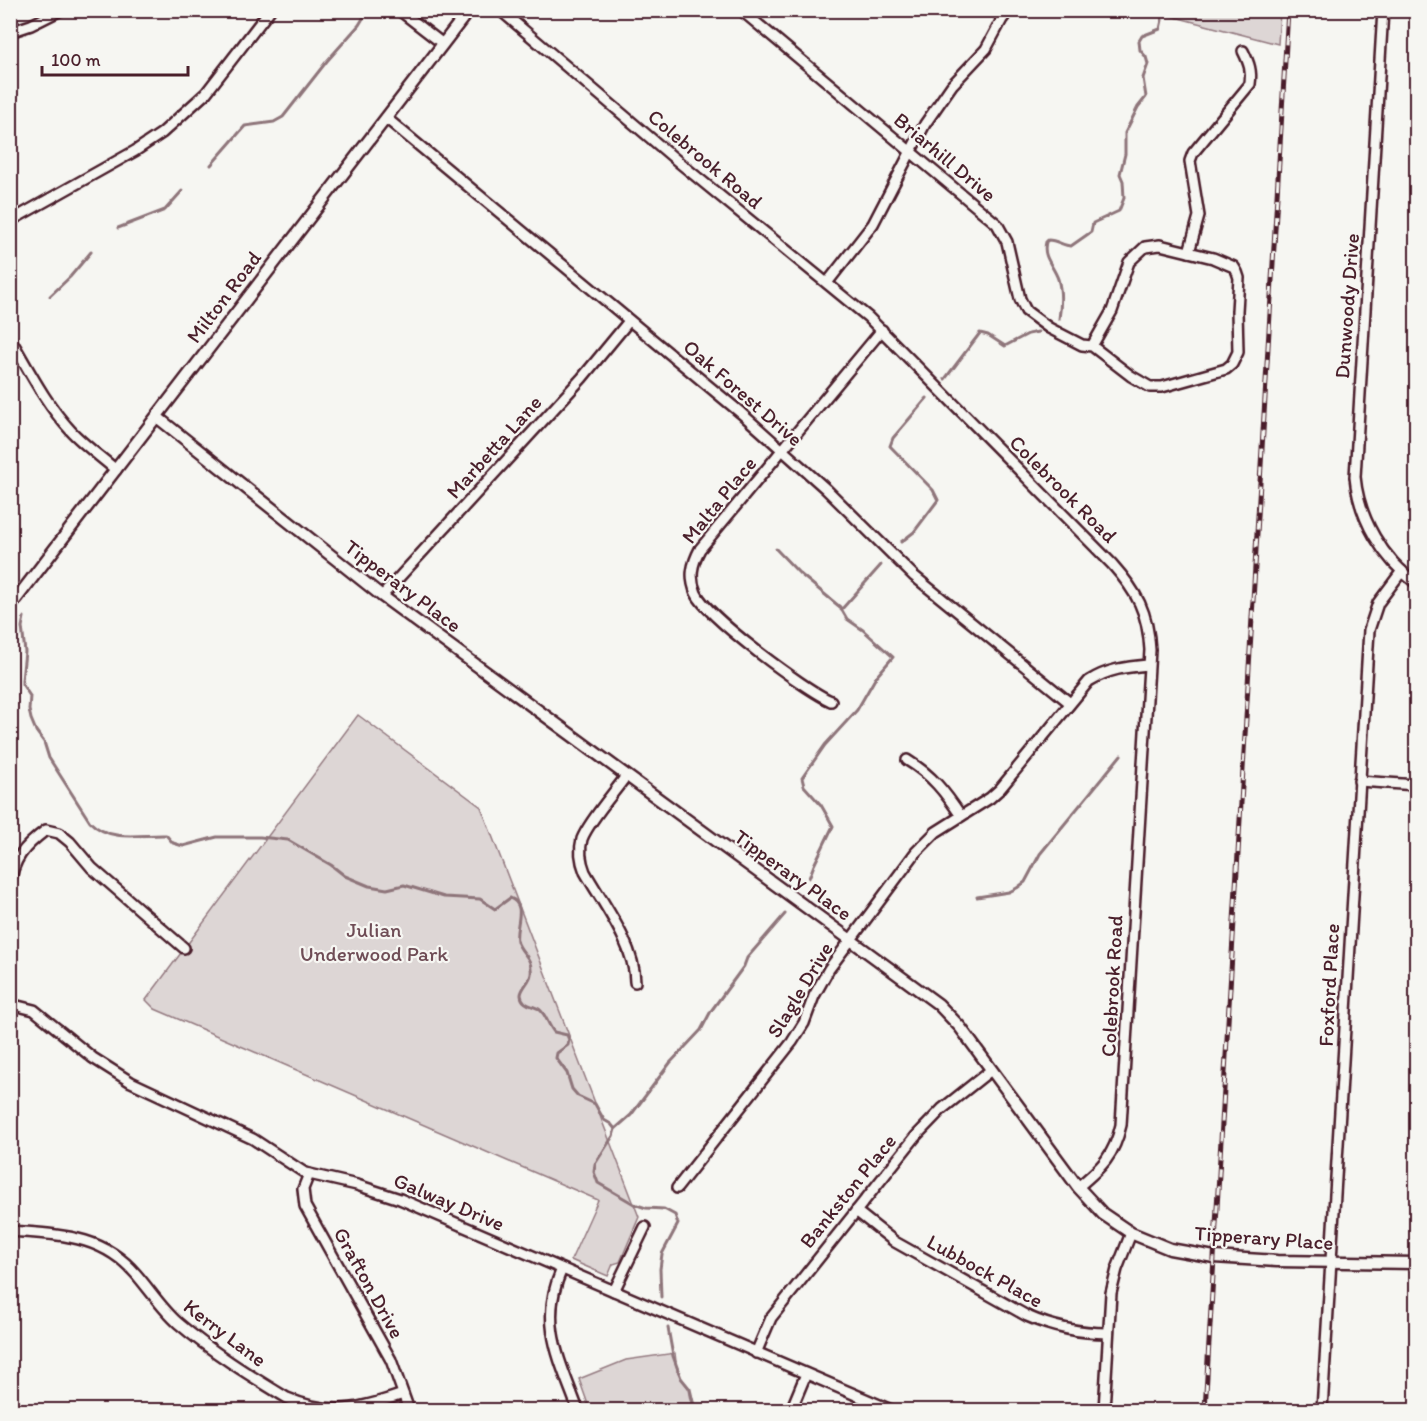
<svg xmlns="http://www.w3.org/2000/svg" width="1427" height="1421" font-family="Itim,sans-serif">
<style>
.green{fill:#ddd6d5;stroke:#947a80;stroke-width:1.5}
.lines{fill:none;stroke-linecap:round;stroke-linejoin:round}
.stream{stroke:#8e747a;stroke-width:3}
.minor-casing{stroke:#4a1f2b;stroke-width:14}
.tertiary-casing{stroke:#4a1f2b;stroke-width:15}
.minor{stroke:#f6f6f2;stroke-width:9}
.tertiary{stroke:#f6f6f2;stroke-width:10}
.rail-casing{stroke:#4a1f2b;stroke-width:5}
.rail{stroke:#f6f6f2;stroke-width:3;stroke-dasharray:9;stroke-linecap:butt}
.labels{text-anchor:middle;stroke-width:4.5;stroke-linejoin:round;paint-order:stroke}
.street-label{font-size:21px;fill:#4a1f2b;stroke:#f6f6f2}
.park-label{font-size:21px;fill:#6f4d56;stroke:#f6f6f2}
</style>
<rect width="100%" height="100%" fill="#f6f6f2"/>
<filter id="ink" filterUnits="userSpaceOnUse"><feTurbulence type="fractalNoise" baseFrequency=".0167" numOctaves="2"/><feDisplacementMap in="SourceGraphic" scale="12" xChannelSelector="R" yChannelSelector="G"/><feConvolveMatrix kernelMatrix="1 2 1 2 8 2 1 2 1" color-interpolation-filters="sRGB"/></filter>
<g filter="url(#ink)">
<g class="green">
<path d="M1152,11H1280L1278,44Z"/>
<path d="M358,715L481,807L639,1217L620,1262L613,1264L608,1276L571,1260L598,1200L155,1009L146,1000Z"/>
<path d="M675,1353L677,1371L689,1389L693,1410H590L579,1379L626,1360Z"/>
</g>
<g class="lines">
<g class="stream">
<path d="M211,165L245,126L274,122L283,117L327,61L359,25L368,10"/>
<path d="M118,228L165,210L182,191"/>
<path d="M50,296L70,277L91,252"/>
<path d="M1059,319C1061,306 1062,292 1058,279C1053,265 1042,257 1046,242L1048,240C1057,240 1063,246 1071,246L1091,232L1093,223L1119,211L1124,198L1123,181L1120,174L1125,154V133L1138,107L1146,97L1143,78L1148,64L1146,57L1140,50L1139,41L1142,36L1160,29L1162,20L1160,10"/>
<path d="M945,379L980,333L988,335L1005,346L1028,334L1038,332"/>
<path d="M901,542L914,532L938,500L933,490L890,446L893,438L927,398"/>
<path d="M10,549L13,560L11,572"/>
<path d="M776,549L799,573L840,607L847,619L863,630L893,657L876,677L857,710L825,745L802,778L804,786L821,805L833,826L814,865L809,878"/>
<path d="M841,610L881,565"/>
<path d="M24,617L22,627L25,652L22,680V684L30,696L29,710L31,719L36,731L44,742L49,758L90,822C111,843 140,834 166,835L173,843L183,846L217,837H260L288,840L331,865L345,876L369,886L387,889L404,885L444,897L480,899L495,909L510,898C528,905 514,927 517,941C521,954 533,957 531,974C530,982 521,988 521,995C522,1005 532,1005 539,1009C546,1014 548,1025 554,1032L567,1035L569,1040L568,1045L557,1053L556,1058L567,1073L572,1089L578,1096L595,1104L604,1120L611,1124L615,1129"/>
<path d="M977,897L1009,892L1017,888L1025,882L1040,854L1121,755"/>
<path d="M661,1297L660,1269L662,1254L678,1224L675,1215L664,1209L646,1208L634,1204L598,1183L594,1172L595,1164L613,1136L615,1129L631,1115L670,1063L701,1030L711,1011L744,966L747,958L785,914"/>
<path d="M668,1328L673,1356L681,1378L690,1389L695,1410"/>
</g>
<g class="minor-casing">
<g id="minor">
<path d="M399,10L443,44"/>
<path d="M500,10L681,164L868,317L1112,564C1137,592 1148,612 1150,650L1121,1125C1114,1156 1102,1167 1078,1187"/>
<path d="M741,10L997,224L1007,242L1020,299L1026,311L1049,328L1082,345L1092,346L1131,376L1150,387H1162L1226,369L1232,364L1238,352L1237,311L1239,278L1237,272L1234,267L1213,258L1160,245L1145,247L1129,262L1112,311L1092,346"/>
<path d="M993,10L1004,17"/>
<path d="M1383,10L1355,477C1359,519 1383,559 1416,583"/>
<path d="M10,32L31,25L61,10"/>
<path d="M386,118L741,413L826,489L914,576L1070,703"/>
<path d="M10,221L135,151L162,133L206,93L270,10"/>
<path d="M1189,252L1199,216L1190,161L1193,153L1250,84C1252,71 1249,63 1243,51"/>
<path d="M827,283L873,224L925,124L952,85L986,49L1007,10"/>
<path d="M10,338C29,370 45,403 71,431C84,445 101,457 116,470"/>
<path d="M382,596L582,378L629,321"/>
<path d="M831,701C805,690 707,617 696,593C689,577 692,564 700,549L882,330"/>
<path d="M907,760C932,775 945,792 961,816"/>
<path d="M626,776C614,793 589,821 582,839C579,850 581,862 585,872C603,904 635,945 635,982"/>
<path d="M1359,781L1416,785"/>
<path d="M10,887C12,859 25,846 46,830L59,833L70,842L92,868L184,948"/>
<path d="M10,1004L34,1010L93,1058L131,1082L253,1139L305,1173L357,1185L400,1199L891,1410"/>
<path d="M309,1174L303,1189L305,1206L391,1360L409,1410"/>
<path d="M677,1188L792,1042L804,1023L814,996L829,969L916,852L936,832L990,798L1000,789L1089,681C1108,669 1126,667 1148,665"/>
<path d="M856,1211L895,1242L1027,1316C1054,1328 1079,1333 1108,1333"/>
<path d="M10,1231C59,1235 102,1234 136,1274C150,1290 162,1309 178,1323C212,1352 249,1375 287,1398C331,1417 360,1409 403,1394"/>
<path d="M562,1269C538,1322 560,1360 578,1410"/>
<path d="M614,1291L645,1227"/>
<path d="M756,1353L771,1318L916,1136L942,1109L991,1070"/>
<path d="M791,1410L806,1374"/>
<path d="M1104,1410L1111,1293L1117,1269L1131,1233"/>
<path d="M1322,1410L1369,630L1378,603L1402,571"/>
</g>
</g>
<g class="tertiary-casing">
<g id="tertiary">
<path d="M157,417L382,596L938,1004L960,1027L1078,1187L1103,1214L1131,1233L1170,1249L1214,1257L1277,1261L1416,1263"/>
<path d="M10,607L469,10"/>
</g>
</g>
<use href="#minor" class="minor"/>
<use href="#tertiary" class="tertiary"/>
<g class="rail-casing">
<path id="rail" d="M1205,1410L1288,10"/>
</g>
<use href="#rail" class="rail"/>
</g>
</g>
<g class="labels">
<g class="street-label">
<text transform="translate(945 157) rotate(40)" y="7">Briarhill Drive</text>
<text transform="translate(705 159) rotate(40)" y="7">Colebrook Road</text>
<text transform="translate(224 297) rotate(-53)" y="7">Milton Road</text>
<text transform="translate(1347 306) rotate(-86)" y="7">Dunwoody Drive</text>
<text transform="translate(743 393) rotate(41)" y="7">Oak Forest Drive</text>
<text transform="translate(494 447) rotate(-48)" y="7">Marbetta Lane</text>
<text transform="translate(1063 489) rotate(45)" y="7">Colebrook Road</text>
<text transform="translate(719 500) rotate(-51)" y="7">Malta Place</text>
<text transform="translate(403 586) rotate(37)" y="7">Tipperary Place</text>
<text transform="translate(793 875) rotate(36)" y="7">Tipperary Place</text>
<text transform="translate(1329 985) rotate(-87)" y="7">Foxford Place</text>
<text transform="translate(1112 986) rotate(-87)" y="7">Colebrook Road</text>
<text transform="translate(800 990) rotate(-59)" y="7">Slagle Drive</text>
<text transform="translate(848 1191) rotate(-51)" y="7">Bankston Place</text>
<text transform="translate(449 1202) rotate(23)" y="7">Galway Drive</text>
<text transform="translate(1264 1238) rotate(4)" y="7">Tipperary Place</text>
<text transform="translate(985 1271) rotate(29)" y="7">Lubbock Place</text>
<text transform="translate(369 1283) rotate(61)" y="7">Grafton Drive</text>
<text transform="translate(225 1333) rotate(37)" y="7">Kerry Lane</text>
</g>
<g class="park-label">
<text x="374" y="937">Julian<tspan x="374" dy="24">Underwood Park</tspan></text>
</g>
</g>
<rect width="1427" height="1421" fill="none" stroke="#f6f6f2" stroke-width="36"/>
<rect x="18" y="18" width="1391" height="1385" fill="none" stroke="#4a1f2b" stroke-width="2" filter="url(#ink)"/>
<path d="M42 66v9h146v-9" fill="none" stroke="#4a1f2b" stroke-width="3"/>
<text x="51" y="66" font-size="18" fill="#4a1f2b" stroke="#f6f6f2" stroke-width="4.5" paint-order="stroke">100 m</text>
</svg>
